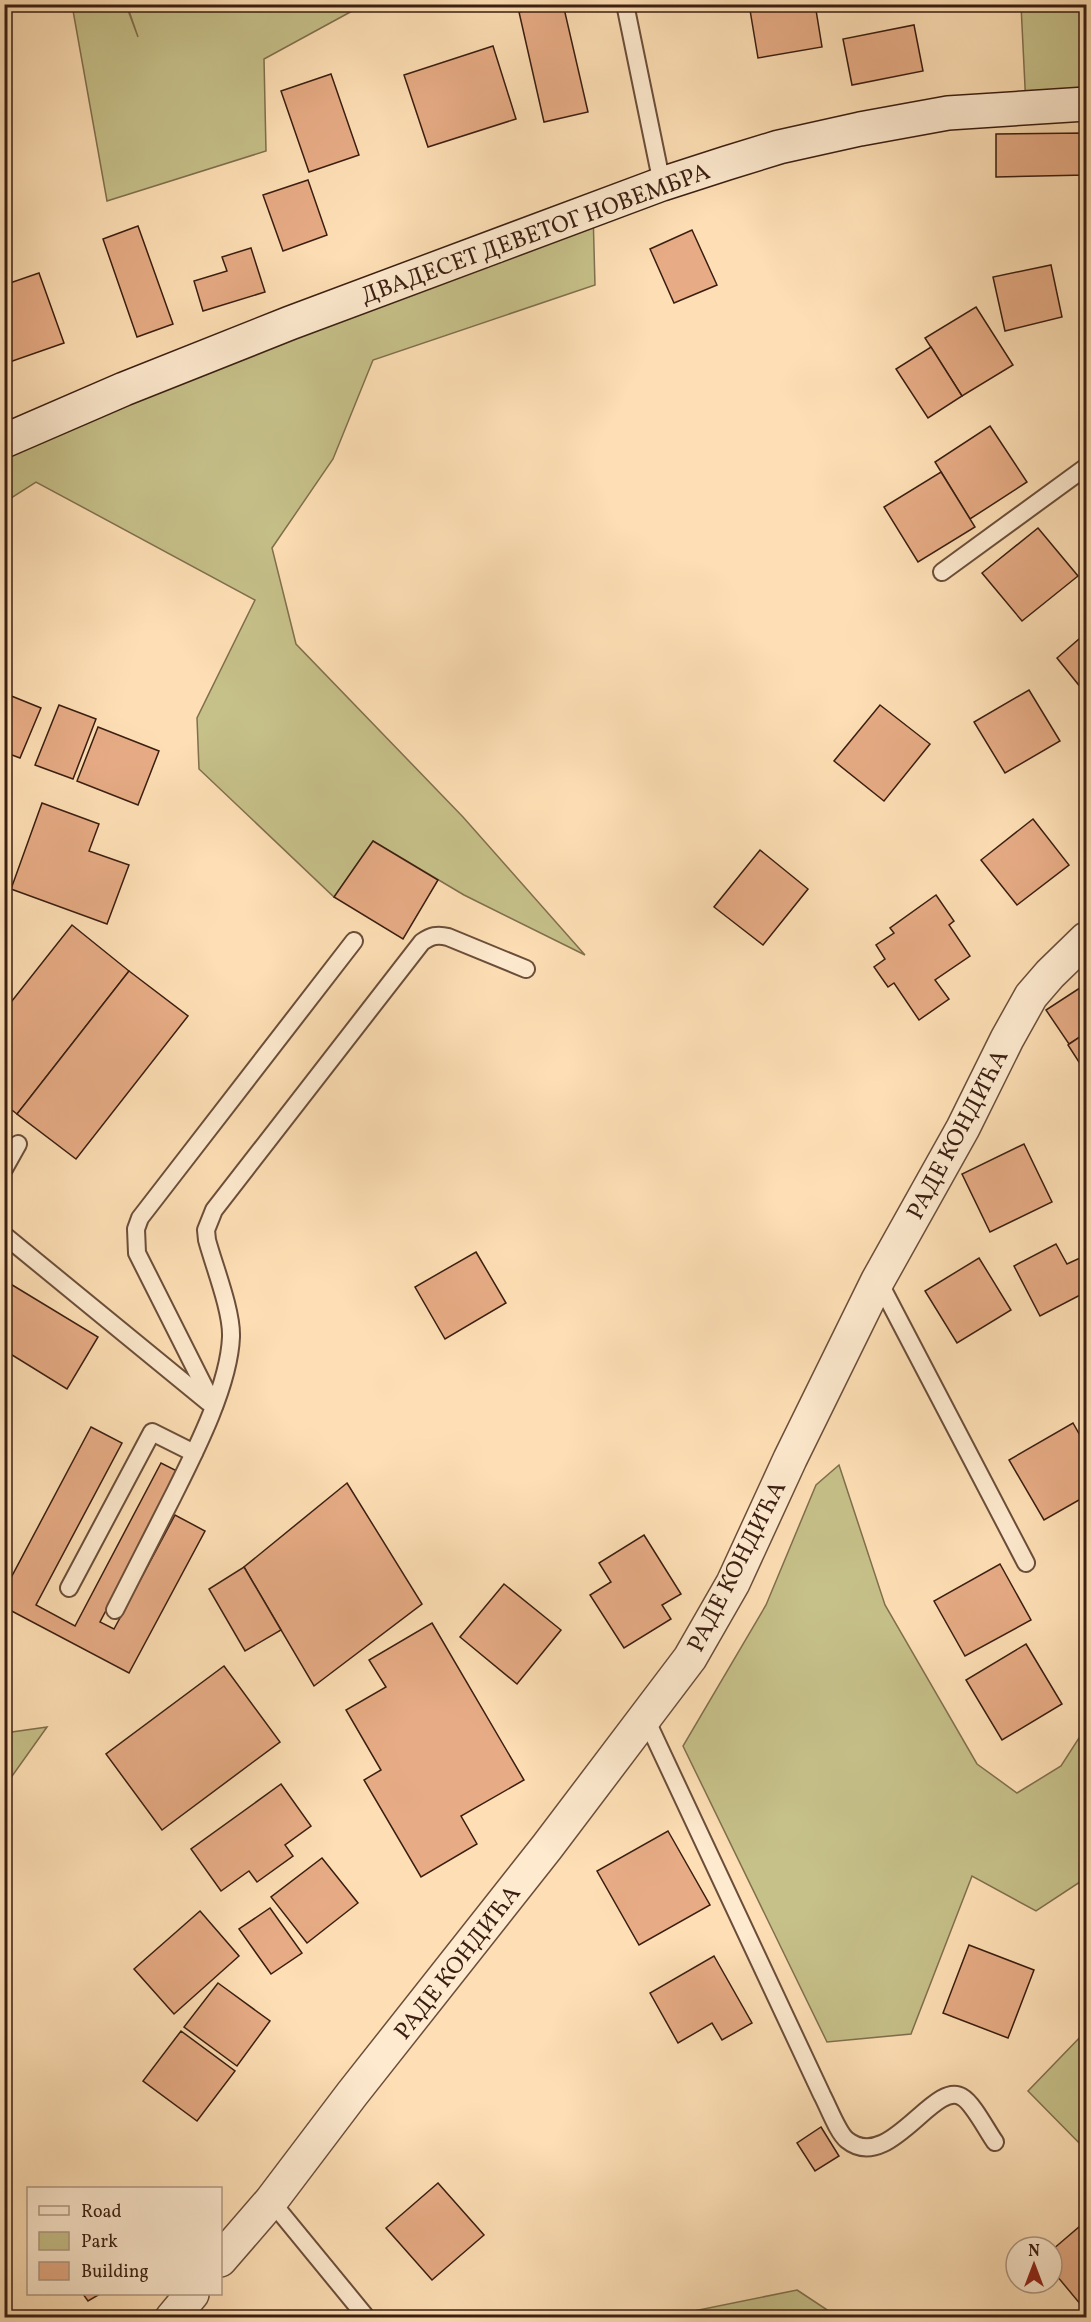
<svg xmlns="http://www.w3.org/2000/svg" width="1091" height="2322" font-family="Vollkorn,serif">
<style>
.green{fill:#c6c089;stroke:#806f4d;stroke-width:1.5}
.building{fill:#e7ac85;stroke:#3a1e11;stroke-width:1.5}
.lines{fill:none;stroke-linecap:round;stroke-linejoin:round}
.lane-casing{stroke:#6b4e3a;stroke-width:20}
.street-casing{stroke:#6b4e3a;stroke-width:36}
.secondary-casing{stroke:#3a1e11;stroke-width:36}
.lane{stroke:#feeacf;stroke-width:16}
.street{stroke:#feeacf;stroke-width:33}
.secondary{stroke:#feeacf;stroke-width:33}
.labels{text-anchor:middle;stroke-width:6;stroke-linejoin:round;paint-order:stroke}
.street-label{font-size:24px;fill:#3a1e11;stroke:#feeacf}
</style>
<rect width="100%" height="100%" fill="#fedfb5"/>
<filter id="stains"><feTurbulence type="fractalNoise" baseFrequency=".00333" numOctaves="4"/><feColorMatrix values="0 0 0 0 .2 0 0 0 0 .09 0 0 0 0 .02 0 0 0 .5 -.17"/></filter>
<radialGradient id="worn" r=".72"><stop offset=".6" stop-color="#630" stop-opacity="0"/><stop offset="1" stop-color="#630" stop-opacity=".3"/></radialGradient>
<g class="green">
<path d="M353,4L354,10L264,59L266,151L107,201L72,5H126L138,37L127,5Z"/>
<path d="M1021,5H1086V106L1026,107Z"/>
<path d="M593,211L595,285L373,360L333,459L272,548L296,644L463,817L585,955L464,895L373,841L334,897L199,769L197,718L255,600L36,482L5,502L4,441Z"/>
<path d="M839,1465L885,1605L977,1764L1017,1793L1061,1766L1086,1727V1878L1036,1911L972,1876L911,2034L827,2042L683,1746L766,1605L816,1485Z"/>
<path d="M47,1727L5,1786V1733Z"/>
<path d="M1086,2031V2150L1028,2091Z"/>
<path d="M797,2290L838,2317L676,2318L674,2315Z"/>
</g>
<g class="building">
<path d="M555,4H563L588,112L544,122L519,12Z"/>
<path d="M749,4H815L822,47L758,58Z"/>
<path d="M914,25L923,71L852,85L843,39Z"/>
<path d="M493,46L516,119L428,147L404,75Z"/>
<path d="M331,74L359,155L309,172L281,91Z"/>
<path d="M1086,133V175L996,177V134Z"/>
<path d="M308,180L327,235L283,251L263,195Z"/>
<path d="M138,226L173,324L137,337L103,239Z"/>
<path d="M692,230L717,285L674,303L650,249Z"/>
<path d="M251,248L265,292L203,311L194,281L227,271L222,257Z"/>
<path d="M1051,265L1062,317L1005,331L993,277Z"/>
<path d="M39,273L64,343L4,364V285Z"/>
<path d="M976,307L1013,365L962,396L925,338Z"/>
<path d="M931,347L962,396L928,418L896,369Z"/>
<path d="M990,426L1027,482L970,519L935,462Z"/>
<path d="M941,472L975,527L918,562L884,507Z"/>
<path d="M1038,528L1078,576L1022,621L982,573Z"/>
<path d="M1086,633V694L1057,658Z"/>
<path d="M1029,690L1060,741L1005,773L974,722Z"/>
<path d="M4,693L41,708L20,758L4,752Z"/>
<path d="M59,705L96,719L73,779L35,765Z"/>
<path d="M880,705L930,744L884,801L834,761Z"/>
<path d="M98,727L159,751L138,805L77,781Z"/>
<path d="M42,803L99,824L89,851L129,865L107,924L11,889Z"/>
<path d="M1033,819L1069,865L1017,905L981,860Z"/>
<path d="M373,841L438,880L403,939L334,897Z"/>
<path d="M760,850L808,889L763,945L714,907Z"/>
<path d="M936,895L954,921L949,925L970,956L935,980L949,999L919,1020L894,983L888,987L874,967L885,959L876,945L894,933L890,928Z"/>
<path d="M72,925L129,971L17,1114L4,1104V1011Z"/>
<path d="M129,971L188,1016L76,1159L17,1114Z"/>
<path d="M1086,984V1033L1069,1044L1046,1010Z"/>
<path d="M1086,1033V1073L1068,1045Z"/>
<path d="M1024,1144L1052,1202L990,1232L962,1174Z"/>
<path d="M1056,1244L1067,1264L1080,1258L1086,1270V1292L1040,1316L1014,1266Z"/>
<path d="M476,1252L506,1303L445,1339L415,1287Z"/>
<path d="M979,1258L1011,1310L957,1343L925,1291Z"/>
<path d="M4,1280L98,1337L67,1389L4,1350Z"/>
<path d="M1073,1423L1086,1446V1496L1044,1520L1009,1460Z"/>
<path d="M91,1427L122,1443L36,1605L75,1626L161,1463L179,1472L100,1622L114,1629L175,1515L205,1531L129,1673L4,1607V1591Z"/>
<path d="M347,1483L422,1604L314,1686L244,1567Z"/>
<path d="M644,1535L681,1594L662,1605L671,1619L624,1648L590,1595L611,1582L599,1563Z"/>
<path d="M1000,1564L1031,1620L965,1656L934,1601Z"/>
<path d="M244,1567L281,1630L245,1651L209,1589Z"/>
<path d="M504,1584L561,1630L517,1684L460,1637Z"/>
<path d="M432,1623L524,1780L461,1816L477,1844L421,1877L364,1780L381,1770L346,1710L386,1687L369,1660Z"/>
<path d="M1026,1644L1062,1704L1002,1740L966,1680Z"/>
<path d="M224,1666L280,1742L162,1830L106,1754Z"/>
<path d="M281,1784L311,1826L285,1845L293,1856L257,1882L249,1871L221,1891L191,1849Z"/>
<path d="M668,1831L710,1905L639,1945L597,1871Z"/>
<path d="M322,1858L358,1903L307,1943L271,1897Z"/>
<path d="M270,1908L302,1953L271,1974L239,1929Z"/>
<path d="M200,1911L239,1956L174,2014L134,1969Z"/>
<path d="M969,1945L1034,1970L1008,2038L943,2013Z"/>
<path d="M714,1956L752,2023L722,2040L712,2023L678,2043L650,1993Z"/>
<path d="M218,1983L270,2021L237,2066L184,2027Z"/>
<path d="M181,2031L235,2071L197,2121L143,2081Z"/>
<path d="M821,2127L839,2156L815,2171L797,2143Z"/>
<path d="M438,2183L484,2235L432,2280L386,2228Z"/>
<path d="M1086,2221V2311L1052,2270V2250Z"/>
<path d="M83,2294H100L88,2301Z"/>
</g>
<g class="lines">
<g class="lane-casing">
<g id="lane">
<path d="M625,4L662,184"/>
<path d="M942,572L1086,467"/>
<path d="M4,1169L18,1144"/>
<path d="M4,1235L208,1402"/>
<path d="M878,1280L1026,1563"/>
<path d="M214,1406L137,1253L136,1229L140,1218L354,941"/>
<path d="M69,1588L152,1432L194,1453"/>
<path d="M115,1610C134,1572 154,1534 173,1496C195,1452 229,1386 231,1337C232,1311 214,1266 207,1240L206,1230L214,1210L422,942C431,936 437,934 448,937L526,969"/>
<path d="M645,1717L822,2095C828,2106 838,2133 847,2140C889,2174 934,2079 962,2097C973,2103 987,2131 995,2142"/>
<path d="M271,2201L367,2318"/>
</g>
</g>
<g class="street-casing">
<g id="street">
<path d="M220,2260L271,2201L352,2094L547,1847L690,1658L733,1583L790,1459L878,1280L963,1128L1007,1039L1031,996L1050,974L1086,939"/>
<path d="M172,2318L192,2294"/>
</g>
</g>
<g class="secondary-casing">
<path id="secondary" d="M4,441L124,389L290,323L662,184L727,163L779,147L860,129L948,113L1086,104"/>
</g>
<use href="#lane" class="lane"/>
<use href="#street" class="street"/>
<use href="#secondary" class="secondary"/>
</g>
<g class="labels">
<g class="street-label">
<text transform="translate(535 233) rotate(-20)" y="8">ДВАДЕСЕТ ДЕВЕТОГ НОВЕМБРА</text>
<text transform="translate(957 1134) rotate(-62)" y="8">РАДЕ КОНДИЋА</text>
<text transform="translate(736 1566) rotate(-63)" y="8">РАДЕ КОНДИЋА</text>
<text transform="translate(457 1962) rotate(-52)" y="8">РАДЕ КОНДИЋА</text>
</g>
</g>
<rect width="1091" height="2322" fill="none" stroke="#fedfb5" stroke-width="24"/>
<rect x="6" y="6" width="1079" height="2310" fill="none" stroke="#3a1e11" stroke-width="3"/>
<rect x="12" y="12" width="1067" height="2298" fill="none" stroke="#3a1e11" stroke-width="1.5"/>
<rect x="27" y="2187" width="195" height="108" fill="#feeacf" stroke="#b09883" stroke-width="1.5"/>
<rect x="39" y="2206" width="30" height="9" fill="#feeacf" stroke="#b09883" stroke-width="1.5"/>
<text x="81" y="2217" font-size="18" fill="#3a1e11">Road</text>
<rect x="39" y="2232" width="30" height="18" fill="#c6c089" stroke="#b09883" stroke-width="1.5"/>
<text x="81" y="2247" font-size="18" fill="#3a1e11">Park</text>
<rect x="39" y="2262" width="30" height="18" fill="#e7ac85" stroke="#b09883" stroke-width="1.5"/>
<text x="81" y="2277" font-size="18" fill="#3a1e11">Building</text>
<g transform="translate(1034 2265)"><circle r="28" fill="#feeacf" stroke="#b09883" stroke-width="1.5"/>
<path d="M0-4.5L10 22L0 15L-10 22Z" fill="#8f2418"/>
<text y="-9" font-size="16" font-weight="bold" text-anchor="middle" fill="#3a1e11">N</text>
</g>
<rect width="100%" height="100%" filter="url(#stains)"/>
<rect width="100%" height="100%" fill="url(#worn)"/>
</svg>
